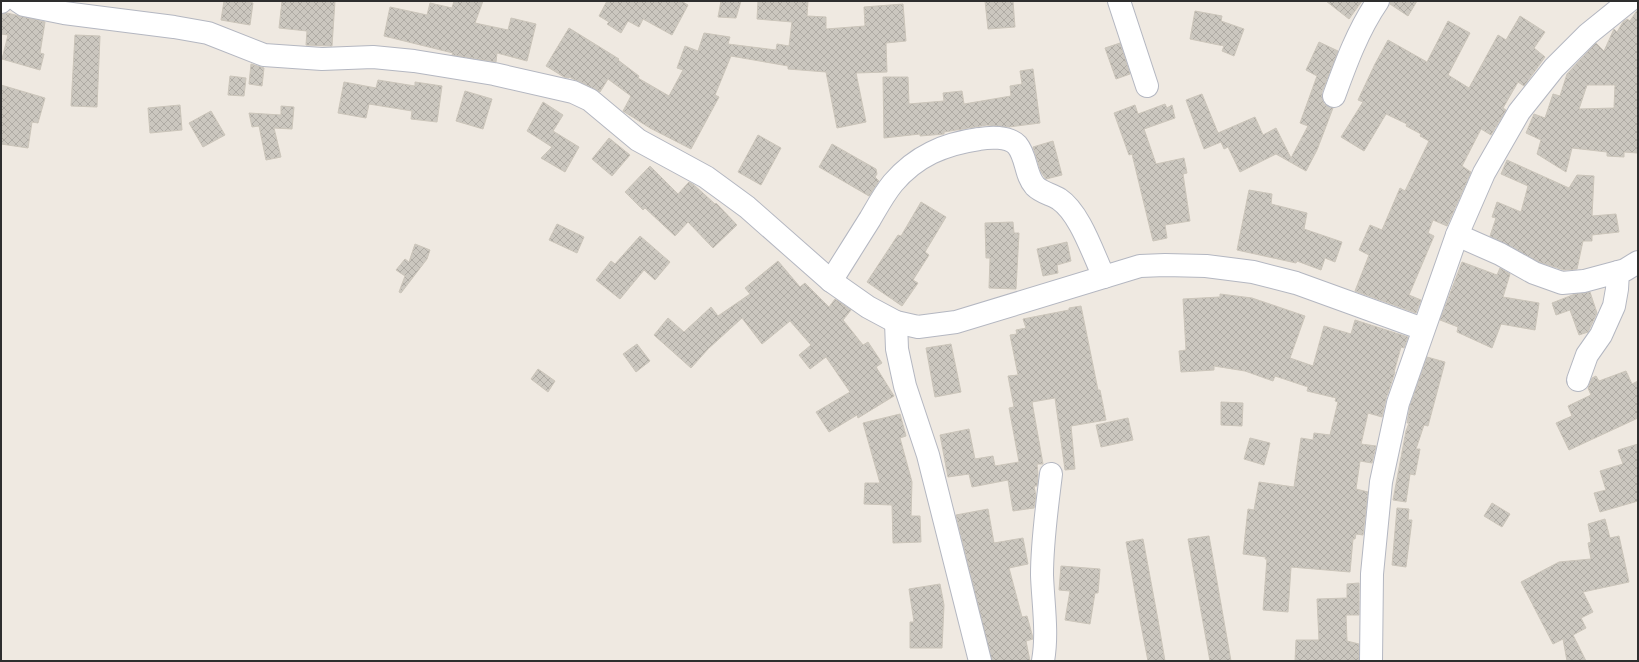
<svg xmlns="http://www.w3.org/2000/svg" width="1639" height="662" font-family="'Varela Round',sans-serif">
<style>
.building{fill:url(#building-cross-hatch);stroke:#cbc5ba;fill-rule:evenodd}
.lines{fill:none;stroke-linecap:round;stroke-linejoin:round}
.minor-casing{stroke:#b4b7c1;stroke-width:24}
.minor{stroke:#fff;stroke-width:22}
</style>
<defs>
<pattern id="building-cross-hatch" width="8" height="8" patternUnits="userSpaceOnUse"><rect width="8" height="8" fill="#cbc7bf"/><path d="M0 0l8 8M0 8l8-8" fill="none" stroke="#afaba4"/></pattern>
</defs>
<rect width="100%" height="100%" fill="#efe9e1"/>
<g class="building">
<path d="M224,1H244L253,3L250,25L221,20Z"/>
<path d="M282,1H335L332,46L306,45L307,31L279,28Z"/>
<path d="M454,1H483L475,23L508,30L511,18L536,24L527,61L497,53L496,62L452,55L453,53L384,36L390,7L427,15L430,3L452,8Z"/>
<path d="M607,1H681L688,5L672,35L643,19L639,27L628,21L621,33L607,24L609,22L599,16Z"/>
<path d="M721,1H741L736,18L718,17Z"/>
<path d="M758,1H808L807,16L826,17V29L865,26L864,7L903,4L906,41L886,43L887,72L856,73L866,122L837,128L826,72L788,69V66L731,56L715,95L719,97L691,149L650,128L623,111L631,96L608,79L600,92L578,81L569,77V78L564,77L546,66L569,28L619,59L618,60L639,76L638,78L669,96L683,70L677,68L685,46L698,51L704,33L730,37L728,44L776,50L777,44L789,46L792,22L757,19Z"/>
<path d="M985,1H1013L1015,27L988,29Z"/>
<path d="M1326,1H1362L1349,19Z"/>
<path d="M1390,1H1417L1408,16L1390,4Z"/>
<path d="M1638,9V153L1624,152V157L1607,156V152L1572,148L1566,172L1537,154L1541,140L1526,133L1534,114L1545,118L1553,94L1560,96L1567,74L1596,43L1604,51L1614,29L1617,32L1623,22L1627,19L1630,21ZM1587,85H1615L1614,108L1579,109Z"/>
<path d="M1195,11L1222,16L1221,21L1244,29L1234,56L1222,51L1224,46L1190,39Z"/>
<path d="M7,13L45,22L40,53L44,54L40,70L2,59L8,35L1,34V14Z"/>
<path d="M1520,16L1545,32L1534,48L1545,57L1524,86L1518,82L1503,108L1506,110L1491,135L1481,129L1462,166L1471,172L1447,226L1433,220L1428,233L1434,236L1409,295L1421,300L1416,313L1355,291L1369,255L1359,250L1370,225L1382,230L1400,188L1405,191L1429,141L1420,136L1421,134L1406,126L1407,124L1386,114L1364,151L1341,137L1363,102L1358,100L1375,64L1388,40L1427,62L1448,21L1470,33L1448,75L1469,88L1498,35L1506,40Z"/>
<path d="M75,35L100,36L97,107L71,106Z"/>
<path d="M1319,42L1338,51L1322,92V98L1324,104L1333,108L1317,150L1306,171L1276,154L1240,172L1228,147L1224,149L1221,142L1204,149L1186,100L1202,94L1218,133L1255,117L1263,135L1276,128L1291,158L1308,126L1300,123L1317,76L1306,70Z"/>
<path d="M1120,43L1130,74L1116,79L1105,48Z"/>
<path d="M251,64L264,68L262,86L249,84Z"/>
<path d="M1033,69L1040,123L1009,127L987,125L944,132V134L920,136V134L884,138L883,77H908L909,104L944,101L943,93L962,91L964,104L1011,96L1010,86L1022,84L1020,71Z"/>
<path d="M230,76L246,78L244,96L228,95Z"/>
<path d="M378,80L415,86V82L442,86L437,122L411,119L412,111L369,104L366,118L338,113L344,82L376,88Z"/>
<path d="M1,85L45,98L38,123L32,122L28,148L1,144Z"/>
<path d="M465,91L492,99L483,129L456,121Z"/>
<path d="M543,102L563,115L553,131L579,147L565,172L541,158L552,147L527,131Z"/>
<path d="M1165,104L1167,108L1172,105L1175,118L1144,129L1156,164L1184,158L1187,173L1183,174L1190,221L1165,225L1167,238L1153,241L1132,154L1129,155L1114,113L1135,105L1138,114Z"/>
<path d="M180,105L182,130L150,133L148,108Z"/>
<path d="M281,106L294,107L292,129L274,128L281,157L266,160L259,126L252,127L249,113L281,115Z"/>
<path d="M211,111L225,135L203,147L189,123Z"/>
<path d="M758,135L781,148L761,185L738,172Z"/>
<path d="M609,138L630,155L612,176L592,159Z"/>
<path d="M1053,141L1062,175L1046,179L1041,172L1033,147Z"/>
<path d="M832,144L876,169L877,174L875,177L879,181L869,196L819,167Z"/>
<path d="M1507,160L1569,188L1577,175L1594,176L1592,216L1616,214L1619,232L1592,235V241H1583L1577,269L1564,270L1539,262L1490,236L1496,218L1492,217L1497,202L1521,212L1528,186L1501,174Z"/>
<path d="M650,166L678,194L689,182L694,185L715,204L716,203L737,225L713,248L688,222L675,236L645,208L643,210L625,192Z"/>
<path d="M1249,190L1272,194L1271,204L1307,213L1304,229L1342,242L1335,262L1325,258L1321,270L1297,261L1296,263L1237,250Z"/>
<path d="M921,202L946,217L925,252L929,255L913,280L918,283L902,306L867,282L898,235L901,236Z"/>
<path d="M1013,222L1014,233H1019L1016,289L989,288L990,258H986L985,223Z"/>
<path d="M557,224L584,237L577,253L549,240Z"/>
<path d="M640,236L670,262L655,280L644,270L620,299L596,280L611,261L615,264Z"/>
<path d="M1067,242L1071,261L1057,265L1058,273L1043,276L1037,249Z"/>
<path d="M415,244L430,250L427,259L401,293L399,292L405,276L396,270L405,259L409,262Z"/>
<path d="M778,261L800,287L805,283L829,307L835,299L851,310L843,320L863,345L868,342L882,363L876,367L894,396L858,418L857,415L829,432L816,412L850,392L826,357L810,369L799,355L811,345L790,321L762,344L742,318L708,349L691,368L654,335L668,318L684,332L711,307L718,316L750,294L745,288Z"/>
<path d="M1462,262L1497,275L1500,268L1510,274L1503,297L1539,303L1535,330L1501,324L1492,348L1457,332L1458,327L1440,320Z"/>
<path d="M1590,292L1597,313L1588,332L1579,335L1570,310L1556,315L1552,303L1575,294Z"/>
<path d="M1220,294L1252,298L1305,316L1290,358L1313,366L1324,326L1351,334L1355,320L1408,337L1404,348L1401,347L1394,372H1395L1386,399L1382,417L1368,413L1361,444L1376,446L1372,463L1360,461L1356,489L1368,492L1363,535L1356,534L1355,539H1353L1350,572L1291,567L1288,612L1263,610L1267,559H1265L1266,557L1243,554L1248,509L1254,510L1259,482L1294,487L1301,438L1313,440L1314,433L1330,435L1338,402L1335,401L1336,398L1307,391L1308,387L1275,376L1273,381L1245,371L1214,366V370L1181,372L1179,351L1186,350L1183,299L1220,297Z"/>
<path d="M1081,306L1098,390H1100L1106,420L1071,426L1075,469L1065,470L1055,398L1032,402L1043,464H1037L1038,475L1037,486H1034L1036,496L1034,508L1013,511L1008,480L972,487L969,474L948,477L940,435L969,429L975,459L993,456L995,466L1019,462L1009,408L1014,407L1008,376L1018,375L1010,335L1017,334L1016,330L1026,328L1023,319L1069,310V308Z"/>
<path d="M637,344L650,361L636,372L623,354Z"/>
<path d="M951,344L961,392L935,397L926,348Z"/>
<path d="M1427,357L1445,362L1428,426L1424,425L1416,449H1420L1415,475L1410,474L1406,502L1393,500L1406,431L1409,423H1407L1410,406Z"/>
<path d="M538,369L555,381L548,392L531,379Z"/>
<path d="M1626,371L1632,384L1638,381V418L1569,450L1556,423L1572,416L1568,406L1591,395L1588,388L1592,378L1596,376L1599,381Z"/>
<path d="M1221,402L1243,403L1242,426L1221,425Z"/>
<path d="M900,414L906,436L900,438L912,482L911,516H920L921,542L893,543L892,505L864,504L865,483H880L863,423Z"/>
<path d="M1128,418L1133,440L1101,447L1096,425Z"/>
<path d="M1250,438L1270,443L1264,465L1244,459Z"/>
<path d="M1638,444V501L1600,512L1594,493L1606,490L1600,471L1623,464L1618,450Z"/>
<path d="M1492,503L1510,514L1502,527L1484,516Z"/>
<path d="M1397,508L1409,509L1408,520H1412L1406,567L1392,565Z"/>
<path d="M988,509L994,543L1023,538L1028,564L1009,568L1022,617L1027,616L1033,638V639L1026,641L1030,661H992L956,515Z"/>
<path d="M1605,519L1610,538L1619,536L1629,582L1583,592L1593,612L1581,618L1586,628L1573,635L1586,661H1567L1563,639L1553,644L1521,582L1559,562L1591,559L1588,543L1591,542L1588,524Z"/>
<path d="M1209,536L1231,661H1210L1188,539Z"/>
<path d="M1143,539L1158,620L1165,661H1148L1140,620L1126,542Z"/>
<path d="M1061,566L1100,569L1098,593H1095L1090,624L1065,620L1070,591L1059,590Z"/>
<path d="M1359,583V615H1346L1347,641L1359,644V661H1295L1296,640H1319L1317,599L1347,598V584Z"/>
<path d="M940,584L944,605L942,648H910V622H914L909,589Z"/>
</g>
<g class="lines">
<g class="minor-casing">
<g id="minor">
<path d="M18,1L24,5L64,13L174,27L208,33L264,55L322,59L373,57L414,61L494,74L573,92L590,100L638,140L706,177L747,207L831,281L868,307L896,322L918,327L956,322L1140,266L1165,265L1206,266L1253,272L1296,283L1423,329"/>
<path d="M1119,1L1147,86"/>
<path d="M1,2L2,1"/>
<path d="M1334,96C1346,63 1358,30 1378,1"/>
<path d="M1457,235L1500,254L1534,273L1562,283L1584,281L1625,270L1638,262"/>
<path d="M831,281C844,260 857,240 870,219C877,207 884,194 893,183C916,156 944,144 979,139C990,137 1008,136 1017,145C1027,157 1025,175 1035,186C1042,193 1051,194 1059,199C1080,213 1093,254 1104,277"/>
<path d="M896,322L897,349L905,386L928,455L980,661"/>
<path d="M1578,380L1587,355L1601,335L1614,306L1617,289L1618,272"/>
<path d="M1043,661C1048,633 1043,603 1042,575C1042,541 1047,507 1051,474"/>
<path d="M1371,661L1372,574L1381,482L1398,403L1457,235L1484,173L1519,112L1554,68L1588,34L1629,1"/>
</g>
</g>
<use href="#minor" class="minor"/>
</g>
<rect width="1639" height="662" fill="none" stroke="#2e2e2e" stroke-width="4"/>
</svg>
